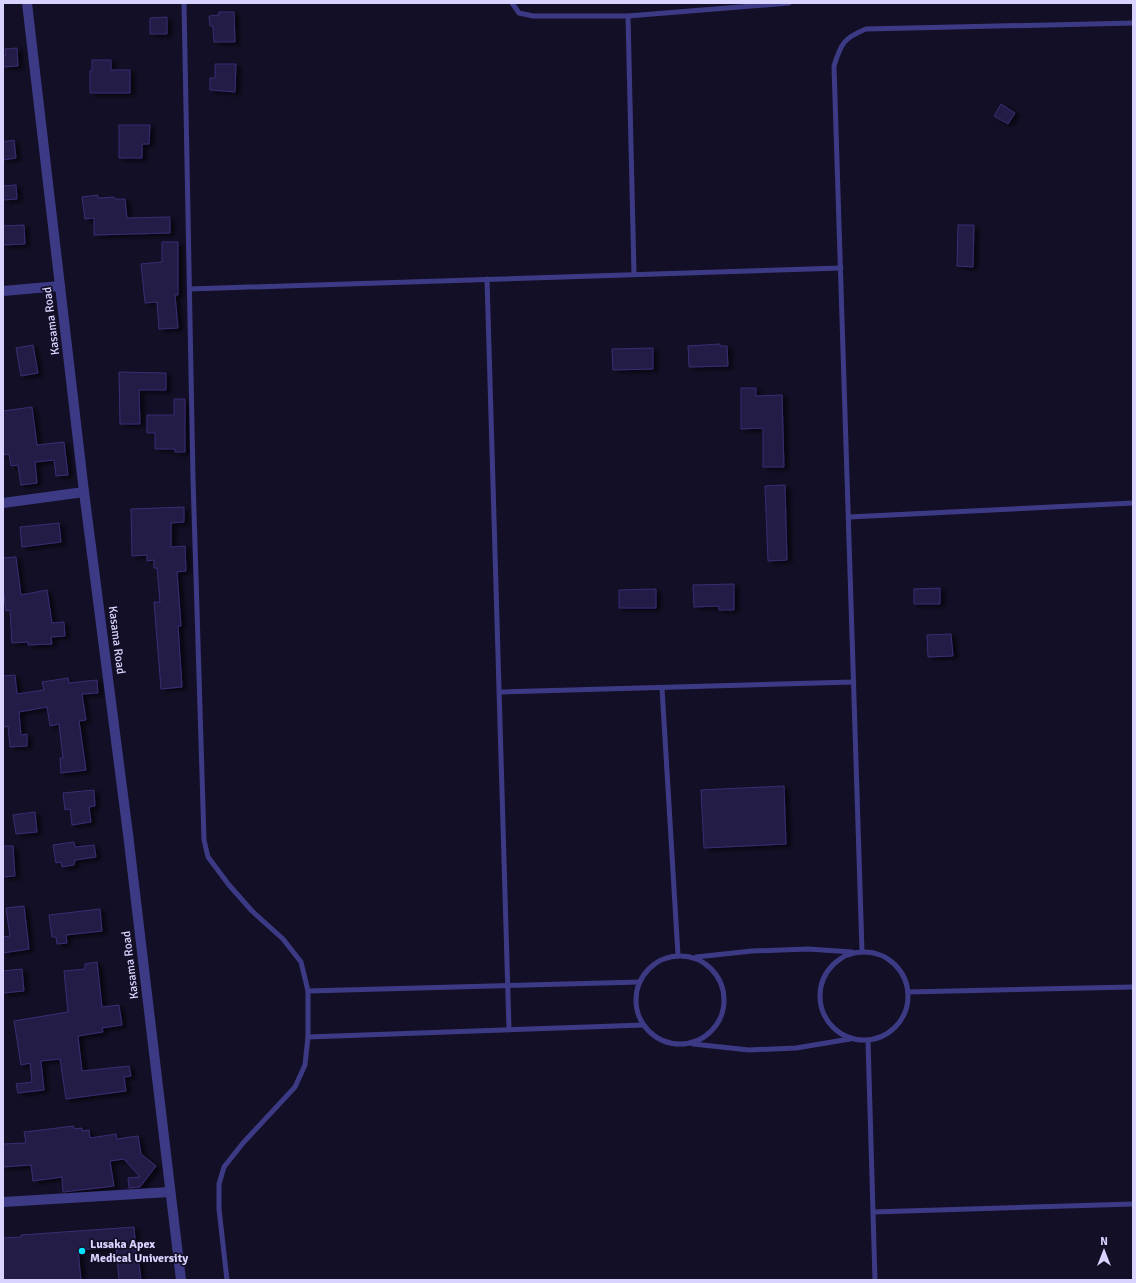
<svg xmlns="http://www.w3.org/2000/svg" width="1136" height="1283" font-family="Signika,sans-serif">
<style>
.building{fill:#241b47;stroke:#3b2d73;filter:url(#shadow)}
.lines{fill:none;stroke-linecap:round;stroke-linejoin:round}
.service{stroke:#3d3a85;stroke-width:5}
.minor{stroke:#3d3a85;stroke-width:10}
.tertiary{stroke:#3d3a85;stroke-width:10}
.poi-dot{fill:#00e5ff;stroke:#130f26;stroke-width:1.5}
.labels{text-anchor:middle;stroke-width:3.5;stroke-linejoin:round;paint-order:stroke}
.street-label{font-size:12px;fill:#d9d4ff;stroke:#130f26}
.poi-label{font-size:12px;font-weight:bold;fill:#d9d4ff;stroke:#130f26;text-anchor:start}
</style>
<defs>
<filter id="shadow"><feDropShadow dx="4.5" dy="2.5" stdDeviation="2" flood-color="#0009"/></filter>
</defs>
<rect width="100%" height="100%" fill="#130f26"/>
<g class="building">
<path d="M219,12H234L235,42H214L213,26H210L209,16L219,15Z"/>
<path d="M167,17V34H150V18Z"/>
<path d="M17,48L18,66L3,67V55H6L5,49Z"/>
<path d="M92,60H111V70H130V93H90V71H92Z"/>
<path d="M215,64H236L235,92L210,90V78H215Z"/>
<path d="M1001,104L1015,113L1008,124L994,116Z"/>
<path d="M119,125H150L149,144H142V158H119Z"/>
<path d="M14,140L16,158L3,160V142Z"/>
<path d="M16,185L17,199L3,200V186Z"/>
<path d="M98,195V198L114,197L115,199H125L127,218L170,217V233L94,235V218L85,219L82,197Z"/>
<path d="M24,225L25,244L3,245V226Z"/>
<path d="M958,225H974L973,267L957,266Z"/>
<path d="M162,242H178V295H175L178,328L159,329L157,302L145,303L141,264L162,262Z"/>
<path d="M720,344V346H727L728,366L689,367L688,346Z"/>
<path d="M33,345L38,373L21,376L16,348Z"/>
<path d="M653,348V369L613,370L612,349Z"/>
<path d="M119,372L166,373V390H139L140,424H120Z"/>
<path d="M741,388H756V396L782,395L784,467H763V428L741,429Z"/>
<path d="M174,399H185V452H175V449H155V433H147V415H174Z"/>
<path d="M32,407L37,445L64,442L68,475L56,476L54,460L35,462L37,483L21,485L18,465L11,466L9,454L3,455V411Z"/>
<path d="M785,485L787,560L768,561L765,486Z"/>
<path d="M184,507V522L171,523V547L185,546L186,571L177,572L181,626H178L182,687L161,689L154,602H160L157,568H154V560L147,561V555L132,556L131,509Z"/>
<path d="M59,523L61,542L22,547L20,527Z"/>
<path d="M16,557L21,595L47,590L52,623L64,622L65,636L51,637L52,644L28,645V642L12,643L10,610L6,611L3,588V558Z"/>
<path d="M734,584V610H719V606L694,607L693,585Z"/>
<path d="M940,588V604H914V589Z"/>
<path d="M656,589V608H619V590Z"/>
<path d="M951,634L953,656L928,657L927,635Z"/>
<path d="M15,675L17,694L44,690L42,682L68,678L69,683L97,680L98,693L82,694L86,720L79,721L86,770L61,773L60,758H63L59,724L50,726L47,707L19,712L21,735L27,734V746L10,747L8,726L4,727L3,718V676Z"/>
<path d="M784,786L786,844L704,848L701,790Z"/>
<path d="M94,790L95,806L89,807L91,822L72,825L70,809L65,810L63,793Z"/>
<path d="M35,812L37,832L16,834L13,815Z"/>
<path d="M74,842L75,847L94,845L96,857L75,860L74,865L62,867L61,862L56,863L53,845Z"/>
<path d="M3,846H13L15,876L3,877Z"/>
<path d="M24,906L29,949L3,953V937L10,936L6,908Z"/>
<path d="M100,909L102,931L66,935L67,943L57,944L56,937H52L49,915Z"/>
<path d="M97,962L102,1007L119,1005L122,1025L102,1028L103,1032L78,1036L82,1071L129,1066L131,1076L124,1077L126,1091L66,1099L60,1059L41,1061L44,1090L18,1093L16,1084L32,1082L30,1063L21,1065L14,1021L68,1012L64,971L85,969V964Z"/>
<path d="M22,969L24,991L3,993V971Z"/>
<path d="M74,1126V1129L82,1128V1131L89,1130L90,1138L116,1134L117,1139L138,1136L141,1154L156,1166L140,1187L129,1188L128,1178L140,1177L124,1159L110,1161L114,1186L63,1192L62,1177L33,1181L31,1165L3,1167V1144L26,1143L24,1132Z"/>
<path d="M134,1227L137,1263H139L141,1280H119L116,1247L78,1250L81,1280H3V1238L21,1237V1235Z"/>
</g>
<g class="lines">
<g class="service">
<path d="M184,3L193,478L204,840L208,857L229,885L252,911L283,939L301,962L308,991V1037L305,1065L295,1087L243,1143L224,1167L219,1184V1209L227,1280"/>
<path d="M512,3L519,13L533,16H628L789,3"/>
<path d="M628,16L634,274"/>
<path d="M487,279L509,1030"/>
<path d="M190,289L841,268"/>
<path d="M849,517L1133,503"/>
<path d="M662,688L678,955"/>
<path d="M499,692L854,682"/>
<path d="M862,951L834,66C841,43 844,38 866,29L1133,23"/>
<circle cx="864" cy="996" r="44"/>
<circle cx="680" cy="1000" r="44"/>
<path d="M696,957L752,951L808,949L852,952"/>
<path d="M308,991L640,982"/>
<path d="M908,992L1133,987"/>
<path d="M308,1037L644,1025"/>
<path d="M868,1041L875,1280"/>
<path d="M693,1044L749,1050L796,1048L850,1039"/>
<path d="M873,1212L1133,1204"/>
</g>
<g class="minor">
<path d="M3,291L60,286"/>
<path d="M3,503L84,492"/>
<path d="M3,1202L170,1192"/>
</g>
<path class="tertiary" d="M27,3L84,492L128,834L181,1280"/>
</g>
<circle class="poi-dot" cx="82" cy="1251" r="4"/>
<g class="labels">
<g class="street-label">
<text transform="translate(51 321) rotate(-97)" y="4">Kasama Road</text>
<text transform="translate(117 640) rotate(83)" y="4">Kasama Road</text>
<text transform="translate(130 965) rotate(-97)" y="4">Kasama Road</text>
</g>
<g class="poi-label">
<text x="90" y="1248">Lusaka Apex<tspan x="90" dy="14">Medical University</tspan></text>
</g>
</g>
<rect width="1136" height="1283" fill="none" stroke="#d9d4ff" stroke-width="8"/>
<g transform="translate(1104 1251)" stroke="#130f26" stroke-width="3" paint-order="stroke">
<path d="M0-3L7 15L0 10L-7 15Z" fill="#d9d4ff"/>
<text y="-6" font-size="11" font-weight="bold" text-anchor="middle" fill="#d9d4ff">N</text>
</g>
</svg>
